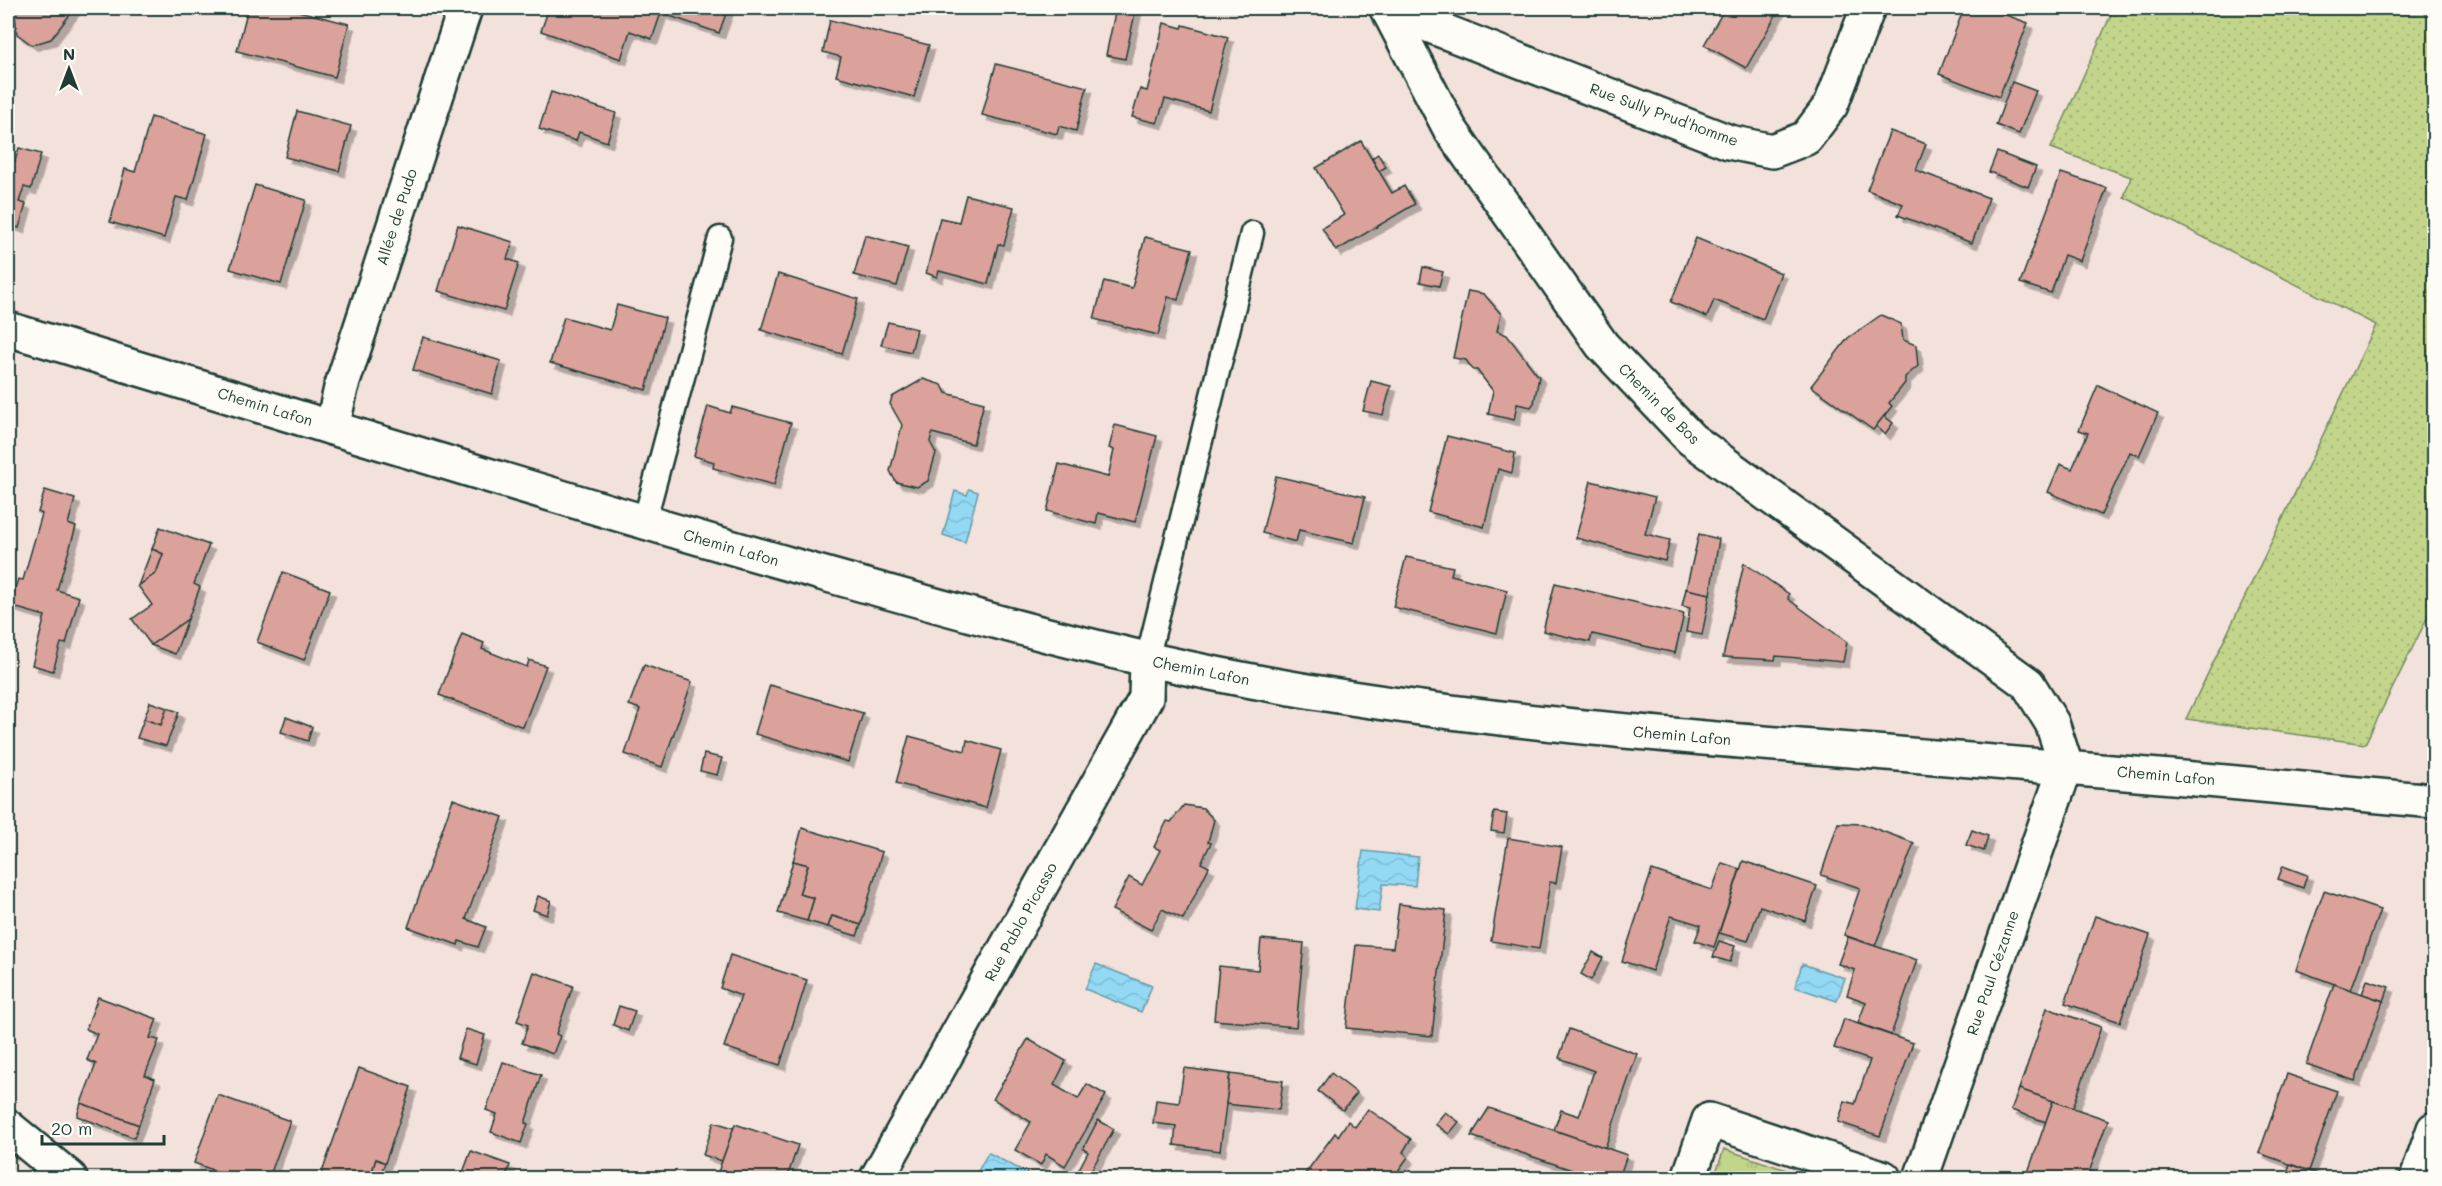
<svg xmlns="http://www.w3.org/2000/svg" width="2442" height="1186" font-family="Mali,sans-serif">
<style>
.grass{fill:url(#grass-dots);stroke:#70895f;stroke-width:1.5}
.park{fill:url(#park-tufts);stroke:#70895f;stroke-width:1.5}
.water{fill:url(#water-waves);stroke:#659ba7;stroke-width:1.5}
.building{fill:#dba19b;stroke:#1f3d34;stroke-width:1.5;filter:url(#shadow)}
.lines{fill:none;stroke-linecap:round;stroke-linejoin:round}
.service-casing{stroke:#1f3d34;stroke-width:27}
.minor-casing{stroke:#1f3d34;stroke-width:38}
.tertiary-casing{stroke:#1f3d34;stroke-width:38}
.service{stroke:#fdfcf7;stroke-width:22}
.minor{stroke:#fdfcf7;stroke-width:33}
.tertiary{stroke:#fdfcf7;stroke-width:33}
.labels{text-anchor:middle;stroke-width:4.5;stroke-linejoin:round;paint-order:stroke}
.street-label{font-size:15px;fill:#1f3d34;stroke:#fdfcf7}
</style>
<defs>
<pattern id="grass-dots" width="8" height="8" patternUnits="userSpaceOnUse" patternTransform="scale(1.5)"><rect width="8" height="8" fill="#c2d58a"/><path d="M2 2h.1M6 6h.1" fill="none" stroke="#a6b878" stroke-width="1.8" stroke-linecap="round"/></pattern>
<pattern id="park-tufts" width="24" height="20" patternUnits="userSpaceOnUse" patternTransform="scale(1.5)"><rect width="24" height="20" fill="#c2d58a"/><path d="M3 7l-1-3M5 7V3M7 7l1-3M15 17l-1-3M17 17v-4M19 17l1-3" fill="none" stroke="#a6b878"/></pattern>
<pattern id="water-waves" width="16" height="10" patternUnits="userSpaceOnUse" patternTransform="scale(1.5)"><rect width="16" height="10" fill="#93d9f4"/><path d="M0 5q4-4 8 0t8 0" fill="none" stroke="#7ebbd2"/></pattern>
<filter id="shadow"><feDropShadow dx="5.5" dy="5.5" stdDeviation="0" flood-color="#0004"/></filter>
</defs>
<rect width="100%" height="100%" fill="#f3e1db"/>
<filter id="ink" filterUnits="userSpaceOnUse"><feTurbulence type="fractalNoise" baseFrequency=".0167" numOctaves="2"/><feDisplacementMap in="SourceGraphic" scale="12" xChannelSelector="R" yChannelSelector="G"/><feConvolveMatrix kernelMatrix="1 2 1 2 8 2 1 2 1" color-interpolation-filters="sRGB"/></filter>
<g filter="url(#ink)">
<path class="grass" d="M2114,8H2434V604L2365,744L2186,719L2376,325L2124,197L2131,177L2051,148Z"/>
<path class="park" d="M1724,1149L1810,1178H1714Z"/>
<g class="water">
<path d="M969,489L978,492L965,542L943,535L955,491L967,495Z"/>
<path d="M1363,851L1418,857L1415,886L1383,884L1379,912L1355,909Z"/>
<path d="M1096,964L1152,986L1141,1012L1085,989Z"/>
<path d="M1802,964L1845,978L1837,1001L1795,987Z"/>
<path d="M988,1153H989L1036,1178H982L976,1175Z"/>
</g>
<g class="building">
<path d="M8,8H75L51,39L32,45L17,34L15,15Z"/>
<path d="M248,8H287L349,24L335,77L237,51Z"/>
<path d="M549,8H728L719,33L661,13L652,39L630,31L621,59L541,31Z"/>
<path d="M1116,8L1136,9L1125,59L1106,55Z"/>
<path d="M1725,8H1780L1746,68L1704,45Z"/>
<path d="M1964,8H1987L2028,23L1999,97L1939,74Z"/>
<path d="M830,20L929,45L914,97L836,76L841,57L823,52Z"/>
<path d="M1164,23L1182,28L1183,25L1228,37L1209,111L1165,99L1157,123L1132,117L1140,89L1147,91Z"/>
<path d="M996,64L1087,87L1076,131L1059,126L1057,134L982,115Z"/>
<path d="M2012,82L2036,91L2019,134L1996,125Z"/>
<path d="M551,92L616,113L607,142L579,132L576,141L539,129Z"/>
<path d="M297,111L351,126L339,171L285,157Z"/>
<path d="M151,117L207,134L188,200L176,197L164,238L110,222L125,169L135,172Z"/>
<path d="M1890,131L1926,144L1916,170L1989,198L1972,243L1898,215L1903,204L1867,190Z"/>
<path d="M1361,141L1392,193L1404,186L1415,204L1336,251L1322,228L1344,215L1316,168Z"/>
<path d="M19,148L41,154L31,189L24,187L19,202L26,204L19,228L8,224V159L15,161Z"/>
<path d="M1997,152L2036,167L2028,187L1989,172Z"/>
<path d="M1378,154L1386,167L1379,171L1372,158Z"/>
<path d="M2061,173L2107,188L2080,261L2064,255L2051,293L2020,283Z"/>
<path d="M255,185L306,200L281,284L230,269Z"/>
<path d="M966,195L1014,207L1004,245L998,244L988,284L939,271L937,277L926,273L940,218L959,222Z"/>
<path d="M458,225L513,242L507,259L519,263L504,311L438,291Z"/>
<path d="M865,235L908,247L897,286L854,275Z"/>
<path d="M1145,237L1192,249L1178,300L1168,297L1158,335L1094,319L1104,281L1132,288Z"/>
<path d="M1696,238L1781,273L1763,319L1714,300L1707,317L1671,302Z"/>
<path d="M1423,267L1443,272L1439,286L1420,282Z"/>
<path d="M778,274L858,299L842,354L761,330Z"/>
<path d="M1468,291L1484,294L1501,314L1497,331L1507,335L1539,377L1534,403L1531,407L1517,404L1514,420L1488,414L1493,391L1477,370H1473L1466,360L1453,358Z"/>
<path d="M617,305L665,318L646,390L550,363L564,317L610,330Z"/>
<path d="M1881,315L1901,324L1903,340L1916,345L1918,366L1905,377V383L1889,403L1892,406L1873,430L1811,386L1848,338Z"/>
<path d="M888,322L917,329L911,352L881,345Z"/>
<path d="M423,337L501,361L492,394L413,370Z"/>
<path d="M923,379L942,385L946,393L984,403L973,444L932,433L930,442L936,453L928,481L917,487L896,482L890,471L902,425L890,404L892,397Z"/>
<path d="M1371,381L1391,386L1383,415L1363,411Z"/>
<path d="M2098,385L2158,413L2139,456L2130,452L2101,515L2048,492L2060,464L2072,469L2088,433L2079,430Z"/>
<path d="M708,406L730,413L732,407L791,423L774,485L713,468L714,462L694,456Z"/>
<path d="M1884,416L1893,423L1885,434L1876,426Z"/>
<path d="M1115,425L1157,436L1135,522L1098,513L1096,524L1047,511L1059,464L1108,477L1114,450L1109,448Z"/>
<path d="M1447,436L1515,453L1512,473L1498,469L1484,527L1428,512Z"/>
<path d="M1276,476L1365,497L1354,543L1299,530L1296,542L1262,533Z"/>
<path d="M1591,481L1655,497L1645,534L1670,540L1665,561L1576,538Z"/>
<path d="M45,490L75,499L68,524L76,527L57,590L79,597L66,644L61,643L53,671L32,665L45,616L10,606L18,579L23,580L42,514L38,512Z"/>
<path d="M160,527L209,545L194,584L200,587L188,619L151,645L132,619L152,605L138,586L156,573L163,554L152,549Z"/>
<path d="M1699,534L1719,539L1710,594L1686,589Z"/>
<path d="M152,549L163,554L156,573L138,586Z"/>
<path d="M1406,557L1453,567L1451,575L1507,590L1497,633L1393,607Z"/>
<path d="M1744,563L1789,594L1788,599L1847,642L1843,662L1776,656L1775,660L1723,657Z"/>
<path d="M283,572L330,590L304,660L257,642Z"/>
<path d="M1555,583L1684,614L1675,653L1592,634L1590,642L1543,631Z"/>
<path d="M1686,589L1710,594L1702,635L1686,632L1690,608L1682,606Z"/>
<path d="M188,619L175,654L151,645Z"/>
<path d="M462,634L484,643L482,649L527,667L529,660L546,666L523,727L439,695Z"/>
<path d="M644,665L692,682L662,767L625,754L640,709L629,705Z"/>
<path d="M770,685L863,713L848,762L755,734Z"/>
<path d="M150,702L167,708L161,725L144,719Z"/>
<path d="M167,708L179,712L166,746L137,738L144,719L161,725Z"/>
<path d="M286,717L312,727L308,741L281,732Z"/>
<path d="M909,736L965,751L967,740L1001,750L986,808L896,783Z"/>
<path d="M704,754L722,758L717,775L700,771Z"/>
<path d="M453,799L503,817L466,919L486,927L478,947L459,941L458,945L408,927Z"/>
<path d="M1184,805L1203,808L1214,820L1208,842L1211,843L1201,863L1209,867L1183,919L1162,909L1151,930L1112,910L1129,877L1142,885L1160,850L1154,847L1167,821L1171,822Z"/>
<path d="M1494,812L1507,814L1504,833L1491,831Z"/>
<path d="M1838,823L1863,824L1914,843L1875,946L1844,935L1860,888L1821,875Z"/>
<path d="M802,828L882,852L861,925L832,916L828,927L807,921L814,898L799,894L808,865L793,861Z"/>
<path d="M1972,830L1988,836L1984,851L1966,845Z"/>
<path d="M1508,838L1562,847L1556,883L1550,882L1539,949L1491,941Z"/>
<path d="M793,861L808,865L799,894L814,898L807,921L778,913Z"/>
<path d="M1743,861L1817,886L1805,921L1760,906L1748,941L1719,933Z"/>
<path d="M1722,863L1740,869L1714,947L1695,941L1701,925L1671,916L1652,971L1622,961L1652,870L1712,890Z"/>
<path d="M2283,866L2307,875L2303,888L2278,879Z"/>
<path d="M2324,891L2380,910L2351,990L2296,970Z"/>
<path d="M538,896L551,901L547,915L533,910Z"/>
<path d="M1399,904L1446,910L1432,1036L1346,1028L1356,945L1393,948Z"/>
<path d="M832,916L861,925L857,936L828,927Z"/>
<path d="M2095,916L2150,935L2120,1022L2065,1003Z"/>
<path d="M1848,937L1917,960L1891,1035L1858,1023L1866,1002L1847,995L1855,970L1838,964Z"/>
<path d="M1261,939L1304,943L1296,1027L1214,1020L1219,966L1258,970Z"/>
<path d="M1719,941L1735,946L1730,962L1713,957Z"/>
<path d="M1593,952L1603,958L1591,980L1581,974Z"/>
<path d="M730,955L807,980L780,1065L724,1047L741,996L720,988Z"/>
<path d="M534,972L573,986L556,1034L560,1036L553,1054L522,1043L528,1025L517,1021Z"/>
<path d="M2367,980L2389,987L2384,1001L2362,994Z"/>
<path d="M2334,984L2383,1001L2355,1081L2306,1064Z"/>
<path d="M98,997L157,1019L150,1038L159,1040L145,1075L155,1079L139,1125L81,1103L96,1064L87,1060L97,1034L86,1029Z"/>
<path d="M619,1006L635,1011L628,1031L613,1025Z"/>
<path d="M2047,1008L2101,1027L2073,1108L2019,1089Z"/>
<path d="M1844,1019L1913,1043L1880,1136L1838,1122L1845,1101L1855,1104L1870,1060L1834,1048Z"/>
<path d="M466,1029L485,1035L476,1064L457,1058Z"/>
<path d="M1569,1029L1637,1054L1605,1148L1554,1130L1561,1110L1579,1116L1594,1071L1559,1058Z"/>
<path d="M1028,1039L1066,1061L1054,1085L1078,1099L1087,1084L1106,1095L1065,1166L1046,1154L1041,1165L1015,1150L1031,1122L993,1099Z"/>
<path d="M503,1062L541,1075L525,1123L528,1124L521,1143L491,1132L497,1114L486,1110Z"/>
<path d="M359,1068L411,1087L385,1163L376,1159L370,1178H320Z"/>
<path d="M1184,1068L1230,1074L1220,1151L1174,1145L1176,1126L1153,1123L1156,1100L1179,1103Z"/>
<path d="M1331,1073L1357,1093L1343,1110L1318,1091Z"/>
<path d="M1230,1074L1283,1081L1279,1110L1226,1104Z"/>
<path d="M2287,1074L2337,1091L2309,1171L2259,1153Z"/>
<path d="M2019,1089L2053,1101L2046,1122L2011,1110Z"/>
<path d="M218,1095L290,1121L269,1178H234L194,1163Z"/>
<path d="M2053,1101L2108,1120L2087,1178H2026Z"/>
<path d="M81,1103L139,1125L134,1138L77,1116Z"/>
<path d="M1489,1108L1627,1155L1619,1178H1582L1584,1174L1471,1136Z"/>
<path d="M1368,1109L1411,1139L1403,1152L1408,1157L1393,1178H1302L1335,1133L1338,1136L1348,1121L1355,1127Z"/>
<path d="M1445,1112L1459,1122L1449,1134L1435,1124Z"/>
<path d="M1098,1120L1114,1129L1088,1176L1078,1171L1088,1152L1083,1149Z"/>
<path d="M714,1122L734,1128L722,1161L703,1155Z"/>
<path d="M735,1124L798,1145L787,1178H716Z"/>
<path d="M471,1151L510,1165L505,1178H461Z"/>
<path d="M376,1159L385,1163L379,1178H370Z"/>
<path d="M2290,1164L2309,1171L2330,1178H2285Z"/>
</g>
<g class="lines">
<g class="service-casing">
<g id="service">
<path d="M644,523L720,238"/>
<path d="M1147,660L1252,233"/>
</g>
</g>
<g class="minor-casing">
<g id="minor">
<path d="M1387,8L1450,129L1602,345L1691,439L2028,684L2052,723L2066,766L1921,1178"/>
<path d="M1387,9L1729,142L1772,151L1806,138L1831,105L1868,8"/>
<path d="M332,428L341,388L465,8"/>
<path d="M8,1127L70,1178"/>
<path d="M877,1178L1146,698L1147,660"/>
<path d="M1689,1178L1709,1120L1884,1178"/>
<path d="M2417,1178L2434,1129"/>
</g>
</g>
<g class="tertiary-casing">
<path id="tertiary" d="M8,329C270,408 532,491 796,566C952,610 1108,655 1268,684C1464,720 1664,735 1863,751C2053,766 2244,783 2434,801"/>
</g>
<use href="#service" class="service"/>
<use href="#minor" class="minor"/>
<use href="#tertiary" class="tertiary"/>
</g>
</g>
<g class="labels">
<g class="street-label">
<text transform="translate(1664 115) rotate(20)" y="5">Rue Sully Prud'homme</text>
<text transform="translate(397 217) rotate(-72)" y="5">Allée de Pudo</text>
<text transform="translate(1659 404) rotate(45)" y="5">Chemin de Bos</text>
<text transform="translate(265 407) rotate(17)" y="5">Chemin Lafon</text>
<text transform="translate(731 548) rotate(16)" y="5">Chemin Lafon</text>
<text transform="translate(1201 671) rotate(11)" y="5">Chemin Lafon</text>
<text transform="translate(1682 736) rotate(5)" y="5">Chemin Lafon</text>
<text transform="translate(2166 776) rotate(5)" y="5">Chemin Lafon</text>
<text transform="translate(1021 922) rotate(-61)" y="5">Rue Pablo Picasso</text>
<text transform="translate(1993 973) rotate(-71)" y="5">Rue Paul Cézanne</text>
</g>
</g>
<rect width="2442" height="1186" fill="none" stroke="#fdfcf7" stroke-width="30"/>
<rect x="15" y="15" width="2412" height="1156" fill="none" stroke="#1f3d34" stroke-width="2" filter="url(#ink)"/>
<g transform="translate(69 69)" stroke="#fdfcf7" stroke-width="4.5" paint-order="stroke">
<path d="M0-4.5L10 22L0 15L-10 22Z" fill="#1f3d34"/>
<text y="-9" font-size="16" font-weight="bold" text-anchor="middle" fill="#1f3d34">N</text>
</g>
<path d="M42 1135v9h122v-9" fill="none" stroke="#1f3d34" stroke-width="3"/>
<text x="51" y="1135" font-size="18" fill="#1f3d34" stroke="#fdfcf7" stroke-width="4.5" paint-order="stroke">20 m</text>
</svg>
